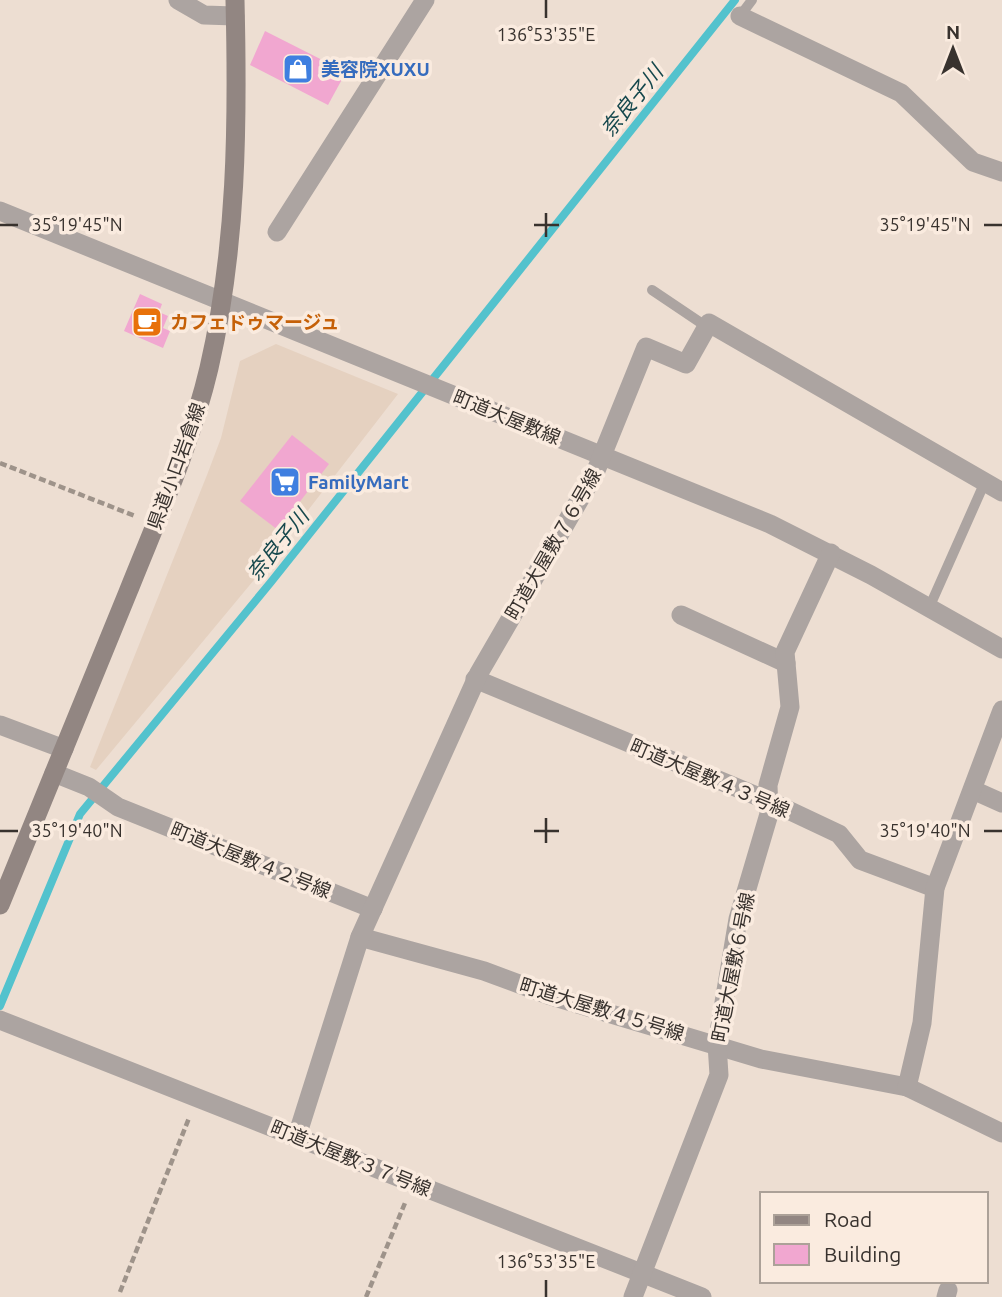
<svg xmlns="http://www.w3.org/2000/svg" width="1002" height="1297" font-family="Ubuntu,'Noto Sans JP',sans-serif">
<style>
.built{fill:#e5d1c0}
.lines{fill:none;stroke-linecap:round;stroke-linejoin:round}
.stream{stroke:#53c2cd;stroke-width:8}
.building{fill:#f1a7d0}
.path{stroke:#9e938a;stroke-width:4.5;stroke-dasharray:7 3.5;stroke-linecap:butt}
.service{stroke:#aca4a1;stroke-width:10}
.minor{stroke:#aca4a1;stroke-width:19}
.secondary{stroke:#928682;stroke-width:19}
.ticks{fill:none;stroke:#38322e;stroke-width:2.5}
.labels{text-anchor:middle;stroke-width:7;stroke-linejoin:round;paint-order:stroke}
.shop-label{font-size:19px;font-weight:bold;fill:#366cbe;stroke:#faebdf;text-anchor:start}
.food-label{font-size:19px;font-weight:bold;fill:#c56008;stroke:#faebdf;text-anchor:start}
.street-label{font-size:19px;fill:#38322e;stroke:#faebdf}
.water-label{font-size:21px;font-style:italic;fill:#16484d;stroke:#faebdf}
.ticks-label{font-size:18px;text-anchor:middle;fill:#38322e;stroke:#faebdf;stroke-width:7;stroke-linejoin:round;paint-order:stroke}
</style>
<rect width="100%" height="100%" fill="#edded2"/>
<path class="built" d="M276,344L398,394L258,575L96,770L90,767L207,475L221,438L240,361Z"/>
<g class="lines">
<path class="stream" d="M0,1006L80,814L271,582L735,0"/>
</g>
<g class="building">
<path d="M265,31L346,72L328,105L250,65Z"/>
<path d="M140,294L162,304L159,312L168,316L163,328L170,331L163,348L124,331Z"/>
<path d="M292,435L329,464L278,530L240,501Z"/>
</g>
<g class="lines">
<g class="path">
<path d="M0,463L135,516"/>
<path d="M120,1292L189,1118"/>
<path d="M366,1297L405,1203"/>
</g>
<g class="service">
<path d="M740,16L752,0"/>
<path d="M652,290L707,327"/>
<path d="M929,608L984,484"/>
</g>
<g class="minor">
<path d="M178,0L204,15L235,16"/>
<path d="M740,16L901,93L973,162L1002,172"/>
<path d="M0,211L770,524L871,575L1002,649"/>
<path d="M277,232L425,0"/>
<path d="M681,615L786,663"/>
<path d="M475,679L769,801L839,834L860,860L935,888"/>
<path d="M0,725L64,749"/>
<path d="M54,773L89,787L118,807L373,909"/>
<path d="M973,790L1002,803"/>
<path d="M360,937L484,971L551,996L761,1059L907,1087L1002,1133"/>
<path d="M0,1020L702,1297"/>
<path d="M907,1087L922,1023L935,888L1002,710"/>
<path d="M297,1136L360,937L479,673L595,473L646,347L686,364L709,323L1002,492"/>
<path d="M633,1297L719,1075L717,1044L738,919L769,814L768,785L790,707L785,652L831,553"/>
<path d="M946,1297L948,1290"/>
</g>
<path class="secondary" d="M0,905C43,801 85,696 128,592C157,519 191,445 209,368C237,247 238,124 235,0"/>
</g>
<path class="ticks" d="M546,0V18M546,213V237M0,225H18M534,225H559M984,225H1002M546,818V843M0,831H18M534,831H559M984,831H1002M546,1280V1297"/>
<defs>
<g id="shop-square" transform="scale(1.575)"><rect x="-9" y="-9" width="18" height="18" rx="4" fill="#3f7fe0" stroke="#faebdf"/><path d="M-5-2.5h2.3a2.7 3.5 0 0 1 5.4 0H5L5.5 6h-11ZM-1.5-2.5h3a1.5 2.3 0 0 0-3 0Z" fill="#fff"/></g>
<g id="cafe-square" transform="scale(1.575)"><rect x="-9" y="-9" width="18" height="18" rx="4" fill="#e8710a" stroke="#faebdf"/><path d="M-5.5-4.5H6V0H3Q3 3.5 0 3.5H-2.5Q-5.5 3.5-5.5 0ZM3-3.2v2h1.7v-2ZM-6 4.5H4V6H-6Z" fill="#fff"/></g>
<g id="supermarket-square" transform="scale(1.575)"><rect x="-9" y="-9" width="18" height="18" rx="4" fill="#3f7fe0" stroke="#faebdf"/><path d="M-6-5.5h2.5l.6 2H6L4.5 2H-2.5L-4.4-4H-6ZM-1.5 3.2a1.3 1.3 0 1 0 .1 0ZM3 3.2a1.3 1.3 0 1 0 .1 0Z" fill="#fff"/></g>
</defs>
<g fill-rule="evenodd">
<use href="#shop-square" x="298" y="69"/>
<use href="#cafe-square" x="147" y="322"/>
<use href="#supermarket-square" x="285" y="482"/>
</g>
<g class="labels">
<g class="shop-label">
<text x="321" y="76">美容院XUXU</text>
<text x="308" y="489">FamilyMart</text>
</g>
<g class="food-label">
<text x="170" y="329">カフェドゥマージュ</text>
</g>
<g class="street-label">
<text transform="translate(507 417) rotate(22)" y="7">町道大屋敷線</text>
<text transform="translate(176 466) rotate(-70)" y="7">県道小口岩倉線</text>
<text transform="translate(553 544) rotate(-60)" y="7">町道大屋敷７６号線</text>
<text transform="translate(710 778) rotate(23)" y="7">町道大屋敷４３号線</text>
<text transform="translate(251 860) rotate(22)" y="7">町道大屋敷４２号線</text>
<text transform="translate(733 967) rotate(-79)" y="7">町道大屋敷６号線</text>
<text transform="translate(602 1009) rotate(17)" y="7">町道大屋敷４５号線</text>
<text transform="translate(351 1158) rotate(22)" y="7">町道大屋敷３７号線</text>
</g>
<g class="water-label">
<text transform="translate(632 101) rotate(-51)" y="7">奈良子川</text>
<text transform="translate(278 545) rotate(-51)" y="7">奈良子川</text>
</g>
</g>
<g class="ticks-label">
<text x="546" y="41">136°53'35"E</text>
<text x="77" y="231">35°19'45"N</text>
<text x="925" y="231">35°19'45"N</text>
<text x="77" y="837">35°19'40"N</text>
<text x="925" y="837">35°19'40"N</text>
<text x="546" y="1268">136°53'35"E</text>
</g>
<rect x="760" y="1192" width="228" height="91" fill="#faebdf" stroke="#aca198" stroke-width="2"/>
<rect x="774" y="1215" width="35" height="10" fill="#928682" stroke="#aca198" stroke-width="2"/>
<text x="824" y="1227" font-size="21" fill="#38322e">Road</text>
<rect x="774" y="1244" width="35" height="21" fill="#f1a7d0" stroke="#aca198" stroke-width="2"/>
<text x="824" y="1262" font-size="21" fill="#38322e">Building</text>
<g transform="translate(953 49)" stroke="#faebdf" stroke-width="5" paint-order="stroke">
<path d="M0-5L12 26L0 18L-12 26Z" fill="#38322e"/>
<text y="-10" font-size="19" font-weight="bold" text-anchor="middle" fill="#38322e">N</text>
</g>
</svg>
